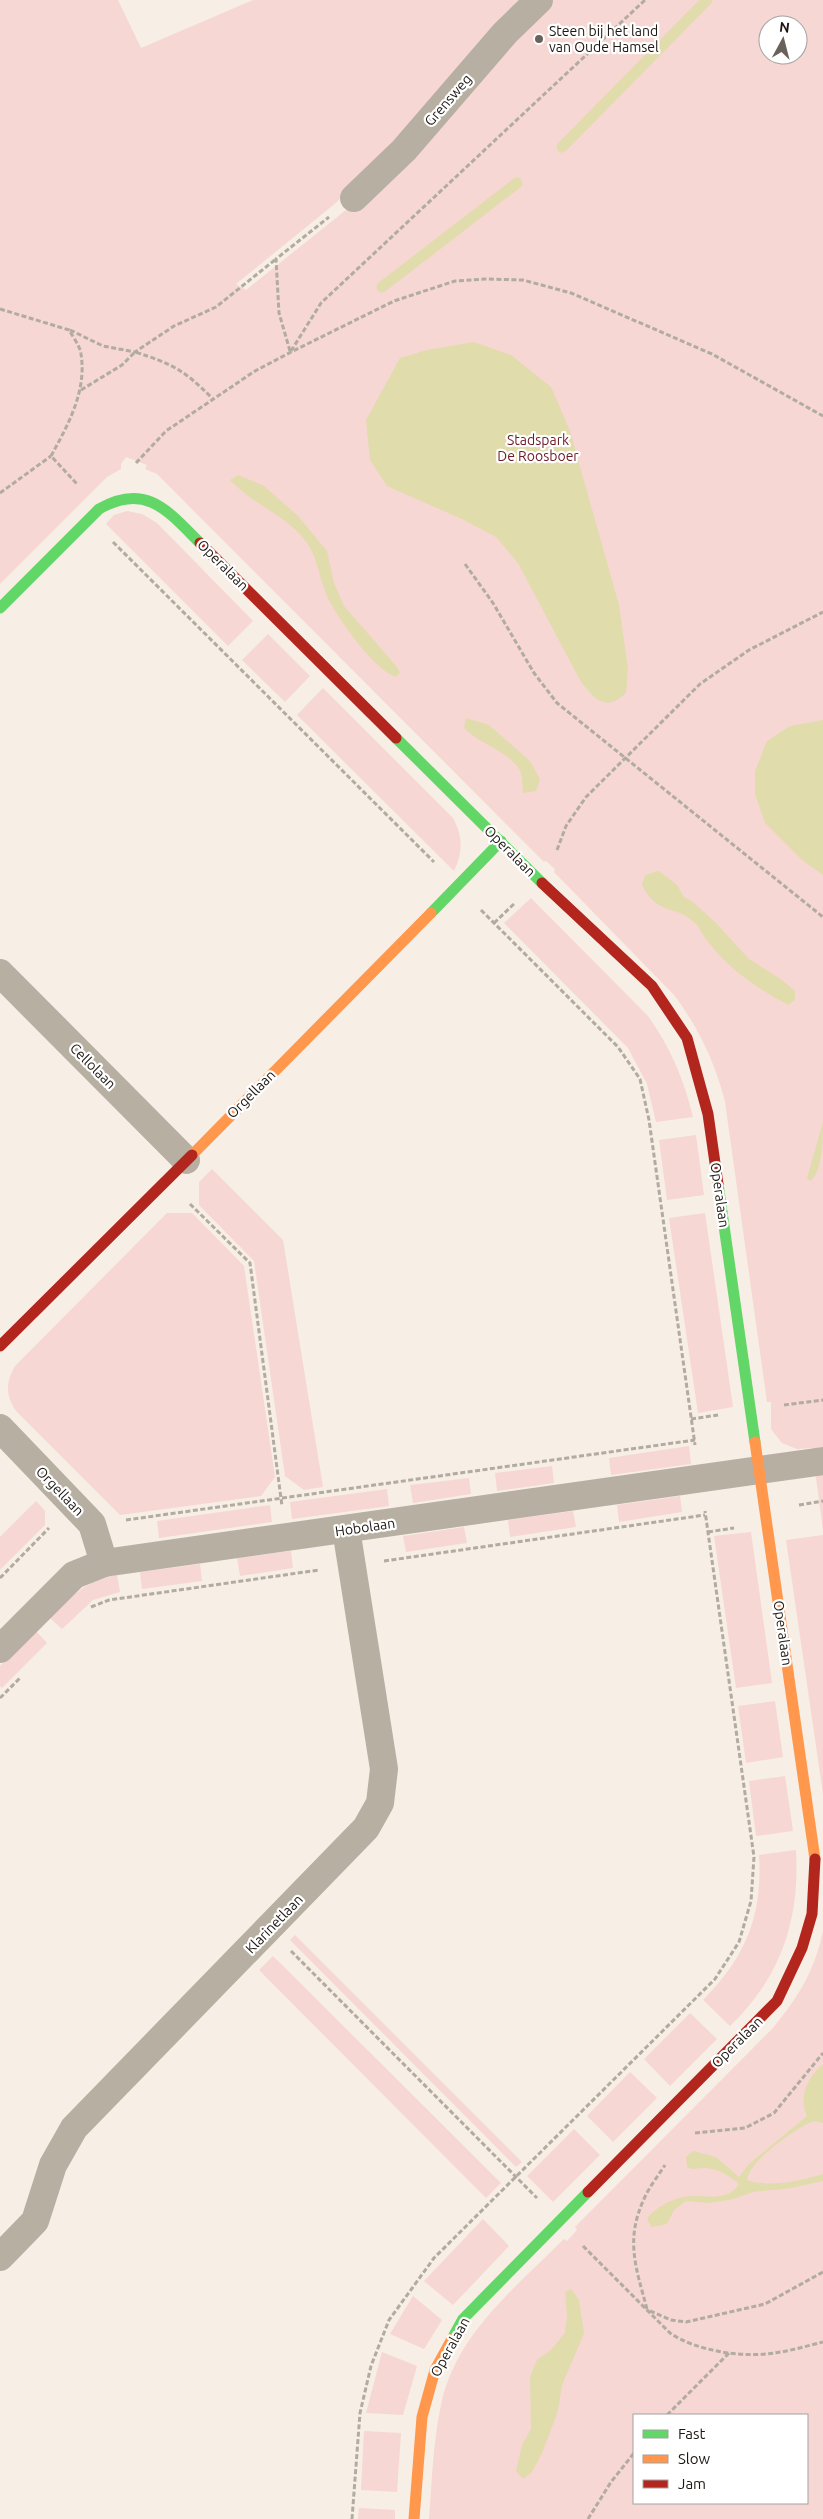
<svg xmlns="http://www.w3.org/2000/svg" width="823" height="2519" font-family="Ubuntu,sans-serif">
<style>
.green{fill:#f6d7d3;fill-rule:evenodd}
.water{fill:#e1dcac}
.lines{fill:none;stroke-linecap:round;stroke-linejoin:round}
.stream{stroke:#e1dcac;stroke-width:11}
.path{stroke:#b2aba0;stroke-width:3;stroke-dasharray:5 2.5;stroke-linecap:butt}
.street{stroke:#b7afa2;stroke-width:28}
.fast{stroke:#63d668;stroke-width:11}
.slow{stroke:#ff974d;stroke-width:11}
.jam{stroke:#b3261e;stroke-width:11}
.poi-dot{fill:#69625b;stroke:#fff;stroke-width:2}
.labels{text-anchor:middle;stroke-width:4.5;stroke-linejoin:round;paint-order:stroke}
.poi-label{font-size:14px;fill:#1c1611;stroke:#fff;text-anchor:start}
.street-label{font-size:14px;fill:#1c1611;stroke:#fff}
.park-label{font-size:14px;fill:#6d1926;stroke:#fff}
</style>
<rect width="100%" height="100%" fill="#f7eee5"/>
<g class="green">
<path d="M0,0H118L141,48L253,0H525L446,95L359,176L337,202L236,284L246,290L346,210L372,194L550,0H823V1530L812,1448L797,1449L782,1443L771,1429V1402H767L725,1102C715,1062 699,1029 675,996L554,872L555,869L546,861L544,862L165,482L157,474L145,469L147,465L126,457L121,464V469L107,477L0,584ZM768,25H798V55H768Z"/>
<path d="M127,511L142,514L157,523L253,621L228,646L106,524L114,515Z"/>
<path d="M268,634L310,676L285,702L242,660Z"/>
<path d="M323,688L453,818C463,837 463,852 454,871L297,715Z"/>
<path d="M531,898L648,1016C670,1047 684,1079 693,1117L656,1122L647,1084L628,1048L504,923Z"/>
<path d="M696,1135L704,1195L667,1200L659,1140Z"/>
<path d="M212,1169L283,1240L323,1487L304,1490L285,1476L254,1261L199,1205V1182Z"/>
<path d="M167,1213H192L244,1266L275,1477L261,1496L120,1515L16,1411C5,1394 6,1382 15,1366Z"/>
<path d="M705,1213L733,1407L698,1413L669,1218Z"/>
<path d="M689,1446L691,1464L611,1475L609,1458Z"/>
<path d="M552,1466L554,1483L497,1491L495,1473Z"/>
<path d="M469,1478L471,1494L413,1503L410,1485Z"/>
<path d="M387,1489L389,1506L292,1519L290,1502Z"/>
<path d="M680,1496L682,1512L619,1522L617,1505Z"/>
<path d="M36,1501L45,1511V1525L0,1570V1537Z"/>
<path d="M270,1505L272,1522L159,1538L157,1521Z"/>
<path d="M573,1511L576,1527L510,1537L508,1520Z"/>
<path d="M464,1527L467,1543L406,1552L403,1536Z"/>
<path d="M751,1532L772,1683L736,1688L714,1536Z"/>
<path d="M823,1535V1794L786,1540Z"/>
<path d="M291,1551L293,1568L240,1576L237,1558Z"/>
<path d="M200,1564L202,1581L142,1589L140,1572Z"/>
<path d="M117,1575L120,1592L93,1600L62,1629L49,1617C70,1598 87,1579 117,1575Z"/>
<path d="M36,1631L47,1643L2,1688L0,1686V1666Z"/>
<path d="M775,1701L783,1757L746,1763L738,1706Z"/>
<path d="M785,1776L793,1831L756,1836L749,1781Z"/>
<path d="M796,1850C800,1920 781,1977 730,2026L703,2000C745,1958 763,1916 759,1855Z"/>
<path d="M823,1931V2519H429C432,2481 433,2442 441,2405C455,2335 516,2287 564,2239L567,2241L577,2230L575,2227L773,2028C799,1996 814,1972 823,1931ZM634,2415H807V2503H634Z"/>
<path d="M295,1935L522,2162L516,2167L290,1940Z"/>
<path d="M273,1956L501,2183L486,2198L259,1970Z"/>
<path d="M690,2013L717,2039L670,2086L644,2059Z"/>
<path d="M630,2072L657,2098L613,2142L587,2116Z"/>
<path d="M574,2129L600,2155L553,2202L527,2176Z"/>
<path d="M483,2219L509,2246L453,2305L424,2281Z"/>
<path d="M413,2296L442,2320L424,2349L390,2334Z"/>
<path d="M382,2352L417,2366L403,2415L366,2413Z"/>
<path d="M364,2431L401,2433L397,2492L361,2490Z"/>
<path d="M359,2508L395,2510V2519H358Z"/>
</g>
<g class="water">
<path d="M474,342L511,355L551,387L570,431L619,605L628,669L626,693C605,712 596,700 581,682L518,563L496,537L464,520L387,486L370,460L366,420L400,358L427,350Z"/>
<path d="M238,475L264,486L298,516L327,551L334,583L344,606L397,667L400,673L396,677C375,671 339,620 329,600C320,583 319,563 309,546C291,517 253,505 230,480Z"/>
<path d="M466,718L489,725L530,761L540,779L536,791L523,793C522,786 523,774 519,769C507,750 479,744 464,728Z"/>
<path d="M823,720V875L802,860L765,823L755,794V771L767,741L790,726Z"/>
<path d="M659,871L677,885L684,897L693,902L716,923L749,959L782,980L795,991V1000L788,1005C758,989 730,970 709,943C704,938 701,930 696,924C675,903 658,917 642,885L645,875Z"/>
<path d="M823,1122C823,1139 823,1171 810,1181L807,1178Z"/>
<path d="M823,2064V2123C819,2122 815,2121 811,2122C795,2129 748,2162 747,2180C770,2188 800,2181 823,2174V2181L791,2188L753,2192L733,2199L709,2203L686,2201L674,2210L667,2224L651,2227L647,2218C657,2207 669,2200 684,2197C703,2193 726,2204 739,2184C730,2176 720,2170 707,2168C699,2167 694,2171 687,2167L686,2157L693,2151L716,2157L739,2177L749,2164L807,2116C798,2096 808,2077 823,2064Z"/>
<path d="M571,2289L579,2300L584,2333L562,2385L558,2411L542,2453L532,2472L523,2479L516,2471L522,2445L531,2429L530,2377L537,2360L551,2350L565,2333L567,2316L565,2292Z"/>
</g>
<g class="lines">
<g class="stream">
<path d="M562,147L707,0"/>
<path d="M382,287L517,183"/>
</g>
<g class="path">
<path d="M0,309L69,330C73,337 80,346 81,354C87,391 68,425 51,456L77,484"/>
<path d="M70,330L103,346L135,352L174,326L216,307L276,259"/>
<path d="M290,351L279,313L276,259L329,217"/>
<path d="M291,351L321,303L645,0"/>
<path d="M81,390L122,365L135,352C173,364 184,370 213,399"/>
<path d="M136,463L166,431L255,371L291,352L394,301L455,281L486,279L523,280L571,293L712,354L823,416"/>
<path d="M0,493L51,456"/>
<path d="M113,542L434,862"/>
<path d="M465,564L493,603L534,673L557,703L823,917"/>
<path d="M557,850L566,826L586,797L700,684L749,650L823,612"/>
<path d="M481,910L618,1047L640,1079L649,1120L695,1445"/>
<path d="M494,923L515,903"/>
<path d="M190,1204L250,1263L282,1506"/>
<path d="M784,1405L823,1400"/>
<path d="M691,1419L718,1415"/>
<path d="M799,1505L823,1501"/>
<path d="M126,1520L695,1440"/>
<path d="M708,1532L734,1528"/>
<path d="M384,1561L705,1515"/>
<path d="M0,1578L49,1528"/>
<path d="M91,1607L109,1600L319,1570"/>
<path d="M0,1698L21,1677"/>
<path d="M291,1951L537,2198"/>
<path d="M695,2133L745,2128L774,2113L823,2053"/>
<path d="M583,2246L670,2333C696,2351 743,2358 774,2353C790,2351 807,2346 823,2342"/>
<path d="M647,2309C636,2268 625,2240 644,2199C649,2187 658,2176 665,2165"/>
<path d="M650,2311L671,2320L686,2322L765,2304L823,2272"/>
<path d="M667,2415L729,2353"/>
<path d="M352,2519L360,2413L371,2366L389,2320L434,2258L715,1979L739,1942L751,1901L754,1857L705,1511"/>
<path d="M588,2519L611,2482L634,2453"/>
</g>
<g class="street">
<path d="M354,198L404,150L505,33L539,0"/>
<path d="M0,973L186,1160"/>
<path d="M0,1428L92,1524L104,1563"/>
<path d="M0,1649L74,1575L104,1563L823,1461"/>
<path d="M0,2257L35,2221L53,2165L74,2128L366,1828L380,1803L384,1769L346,1529"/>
</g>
<g class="fast">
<path d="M0,608L99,509C146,482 168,511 200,543"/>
<path d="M396,738L542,883"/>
<path d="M431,913L501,841"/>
<path d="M718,1184L755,1442"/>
<path d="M452,2339L463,2319L588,2192"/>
</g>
<g class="slow">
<path d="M192,1155L431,913"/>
<path d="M755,1442L815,1859"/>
<path d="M414,2519L422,2417L435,2370L452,2339"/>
</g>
<g class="jam">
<path d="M200,543L396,738"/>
<path d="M542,883L652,986L687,1038L708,1114L718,1184"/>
<path d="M0,1346L192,1155"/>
<path d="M588,2192L777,2001L802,1948L812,1914L815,1859"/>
</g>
</g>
<circle class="poi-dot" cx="539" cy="39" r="5"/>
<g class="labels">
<g class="poi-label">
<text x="549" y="36">Steen bij het land<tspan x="549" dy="16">van Oude Hamsel</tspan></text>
</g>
<g class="street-label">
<text transform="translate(448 100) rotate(-49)" y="5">Grensweg</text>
<text transform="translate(223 565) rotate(45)" y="5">Operalaan</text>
<text transform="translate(510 851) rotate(45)" y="5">Operalaan</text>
<text transform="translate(93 1066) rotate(45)" y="5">Cellolaan</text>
<text transform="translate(251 1094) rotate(-45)" y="5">Orgellaan</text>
<text transform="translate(720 1195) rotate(82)" y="5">Operalaan</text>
<text transform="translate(60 1491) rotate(46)" y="5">Orgellaan</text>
<text transform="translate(365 1527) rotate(-8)" y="5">Hobolaan</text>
<text transform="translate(783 1633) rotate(82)" y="5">Operalaan</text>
<text transform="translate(274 1924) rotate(-46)" y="5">Klarinetlaan</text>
<text transform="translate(737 2042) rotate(-45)" y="5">Operalaan</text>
<text transform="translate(450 2347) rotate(-61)" y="5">Operalaan</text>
</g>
<g class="park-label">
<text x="538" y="445">Stadspark<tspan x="538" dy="16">De Roosboer</tspan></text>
</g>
</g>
<rect x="633" y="2414" width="175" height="90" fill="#ffffff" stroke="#a4a2a0"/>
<rect x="643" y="2430" width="25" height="8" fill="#63d668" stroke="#a4a2a0"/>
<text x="678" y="2439" font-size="15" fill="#1c1611">Fast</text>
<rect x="643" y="2455" width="25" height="8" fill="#ff974d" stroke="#a4a2a0"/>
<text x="678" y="2464" font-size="15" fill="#1c1611">Slow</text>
<rect x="643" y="2480" width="25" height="8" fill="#b3261e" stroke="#a4a2a0"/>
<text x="678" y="2489" font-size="15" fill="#1c1611">Jam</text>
<g transform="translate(783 40) rotate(7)"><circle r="24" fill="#ffffff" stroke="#a4a2a0"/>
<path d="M0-4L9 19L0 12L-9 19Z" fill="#69625b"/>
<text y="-8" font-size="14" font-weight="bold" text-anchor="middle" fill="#1c1611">N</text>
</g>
</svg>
